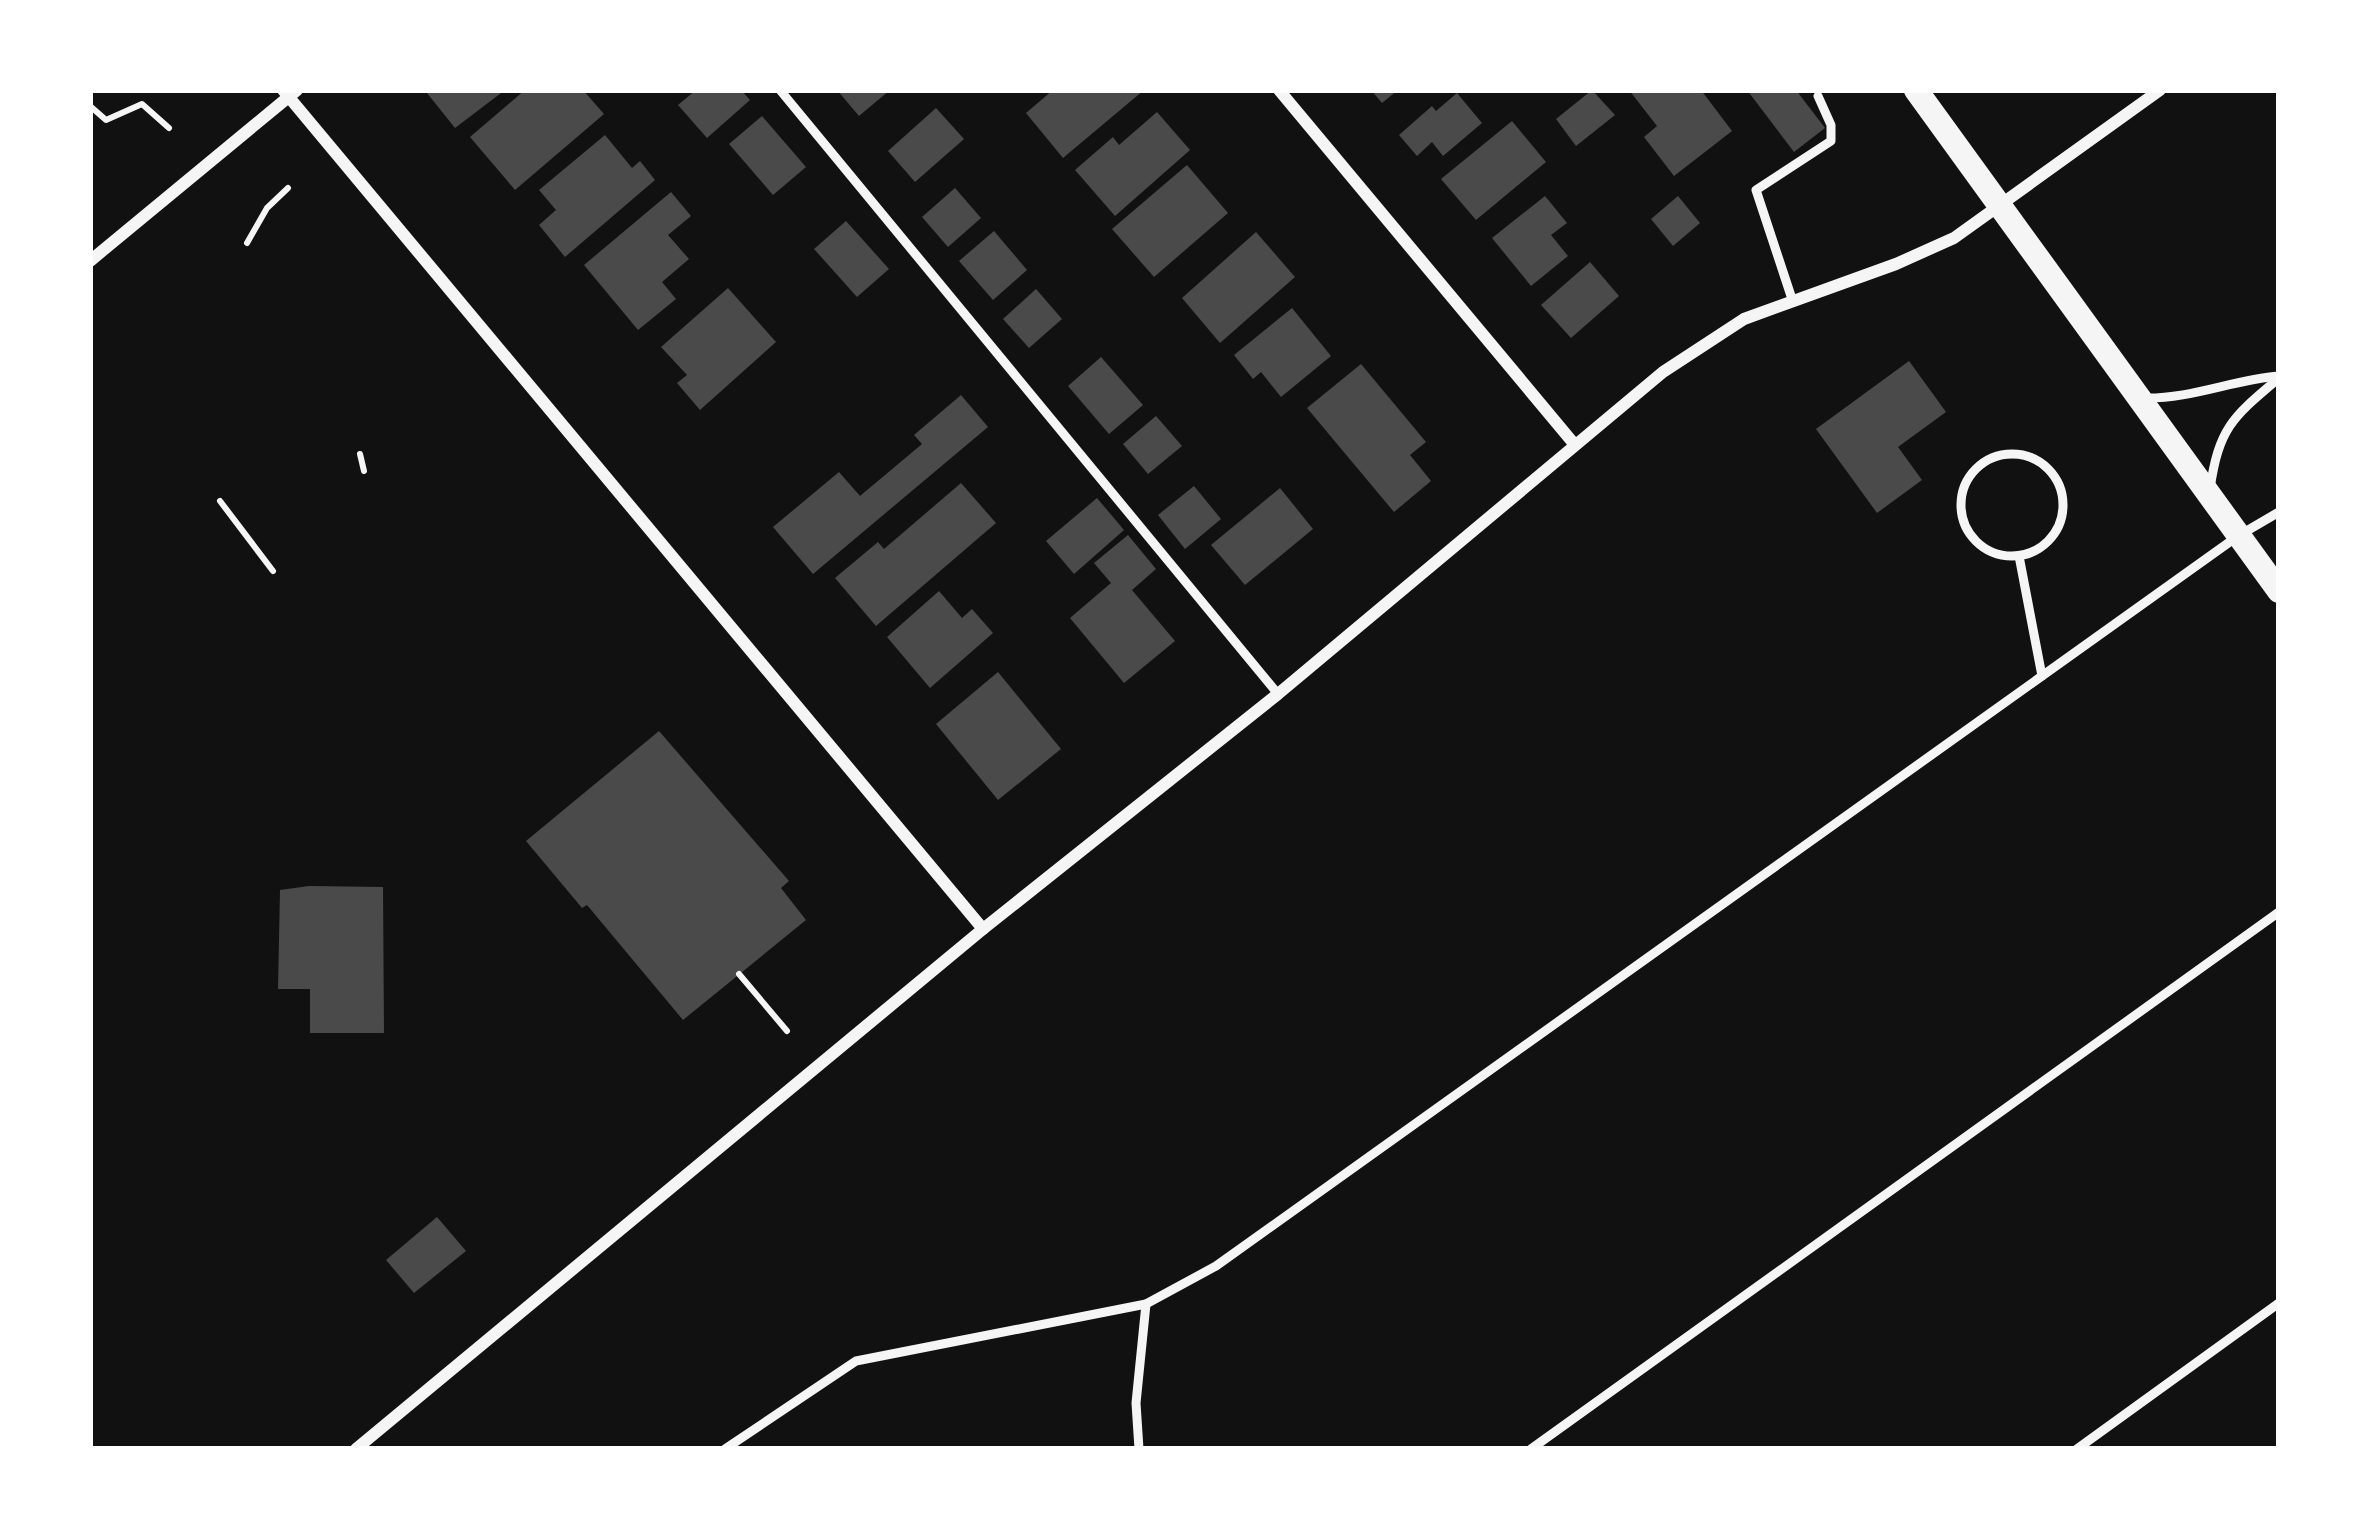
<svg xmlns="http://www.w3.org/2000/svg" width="2369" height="1539" font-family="'Source Sans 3',sans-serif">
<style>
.building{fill:#4a4a4a}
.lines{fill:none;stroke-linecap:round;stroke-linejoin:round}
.path{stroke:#f5f5f5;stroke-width:6}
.service{stroke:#f5f5f5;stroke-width:9}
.minor{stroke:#f5f5f5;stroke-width:12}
.secondary{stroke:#f5f5f5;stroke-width:24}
</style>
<rect width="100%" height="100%" fill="#111"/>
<g class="building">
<path d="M430,90H505L455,128L427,93Z"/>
<path d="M525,90H583L604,114L515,190L470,137Z"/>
<path d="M696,90H741L750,100L707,138L678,105Z"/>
<path d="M837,90H890L859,116Z"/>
<path d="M1053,90H1144L1063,158L1026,113Z"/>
<path d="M1371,90H1398L1382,103Z"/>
<path d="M1592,90L1615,115L1576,146L1556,119Z"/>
<path d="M1629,90H1701L1732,131L1674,176L1644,137L1657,126Z"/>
<path d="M1747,90H1796L1825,128L1794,152Z"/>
<path d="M1457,93L1482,123L1443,156L1432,142L1417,156L1399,135L1432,106L1436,111Z"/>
<path d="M936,108L964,139L915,182L888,151Z"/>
<path d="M1157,112L1190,150L1115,216L1075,170L1113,137L1119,145Z"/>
<path d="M762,116L806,167L773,195L729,144Z"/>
<path d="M1512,121L1546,162L1476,220L1441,179Z"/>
<path d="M605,135L632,168L640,161L655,180L565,257L539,225L556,210L539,190Z"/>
<path d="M1187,165L1228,213L1154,277L1112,229Z"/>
<path d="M955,188L981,218L948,247L922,217Z"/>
<path d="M671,192L691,216L668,235L689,259L662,282L676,299L638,330L584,265Z"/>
<path d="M1545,196L1567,223L1551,235L1568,256L1531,286L1492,238Z"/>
<path d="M1678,196L1700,223L1673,246L1651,219Z"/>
<path d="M846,221L889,269L857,297L814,249Z"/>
<path d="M994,231L1027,270L993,300L959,261Z"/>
<path d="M1256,232L1295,277L1220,343L1182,298Z"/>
<path d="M1590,262L1619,296L1571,338L1541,305Z"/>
<path d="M728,288L776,342L700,410L677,383L687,375L661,347Z"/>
<path d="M1036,289L1062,319L1029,348L1003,319Z"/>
<path d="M1292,308L1331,356L1281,397L1261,372L1253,379L1234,355Z"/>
<path d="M1101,357L1143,405L1109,434L1068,386Z"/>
<path d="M1909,361L1946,412L1898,447L1922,480L1877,513L1816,429Z"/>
<path d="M1361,364L1426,442L1410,455L1431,481L1394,512L1307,408Z"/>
<path d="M961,395L988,427L813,574L773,527L839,472L860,496L922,444L914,435Z"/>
<path d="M1156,416L1182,446L1148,474L1123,444Z"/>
<path d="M961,483L996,523L876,626L835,578L878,542L884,549Z"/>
<path d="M1194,486L1221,519L1185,549L1158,515Z"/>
<path d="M1280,488L1313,529L1245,585L1211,545Z"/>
<path d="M1097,498L1124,530L1074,574L1046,541Z"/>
<path d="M1128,535L1156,569L1132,590L1175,641L1124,683L1070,618L1111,583L1094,563Z"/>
<path d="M939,591L962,618L972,609L993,633L930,688L887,637Z"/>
<path d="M998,672L1061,749L998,800L936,724Z"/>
<path d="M659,731L789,881L781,888L806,920L683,1020L587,905L582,908L526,841Z"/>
<path d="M309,886L383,887L384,1033H310V989H278L280,890Z"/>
<path d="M437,1217L466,1251L414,1293L386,1260Z"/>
</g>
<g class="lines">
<g class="path">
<path d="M90,106L106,120L142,104L169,128"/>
<path d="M247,243L267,208L288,188"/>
<path d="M360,454L364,471"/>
<path d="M220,501L273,571"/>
<path d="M739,974L787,1031"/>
</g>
<g class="service">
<path d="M780,90L1278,694"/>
<path d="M1793,302L1756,190L1831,141V125L1818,96"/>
<path d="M2144,398C2191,399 2232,380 2279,376"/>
<circle cx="2012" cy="505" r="51"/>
<path d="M2210,489C2219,427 2233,417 2279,378"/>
<path d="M2019,556L2042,676"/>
<path d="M725,1449L856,1361L1146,1304L1216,1266L2238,536L2279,512"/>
<path d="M1139,1449L1136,1403L1146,1304"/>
<path d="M1531,1449L2279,912"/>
<path d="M2077,1449L2279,1303"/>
</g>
<g class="minor">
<path d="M283,90L983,929"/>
<path d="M1279,90L1575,445"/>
<path d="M90,261L297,90"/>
<path d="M356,1449L983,929L1278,694L1663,372L1744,319L1896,264L1954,238L2160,90"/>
</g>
<path class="secondary" d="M1916,90L2279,591"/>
</g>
<rect width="2369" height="1539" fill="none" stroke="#ffffff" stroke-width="186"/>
</svg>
